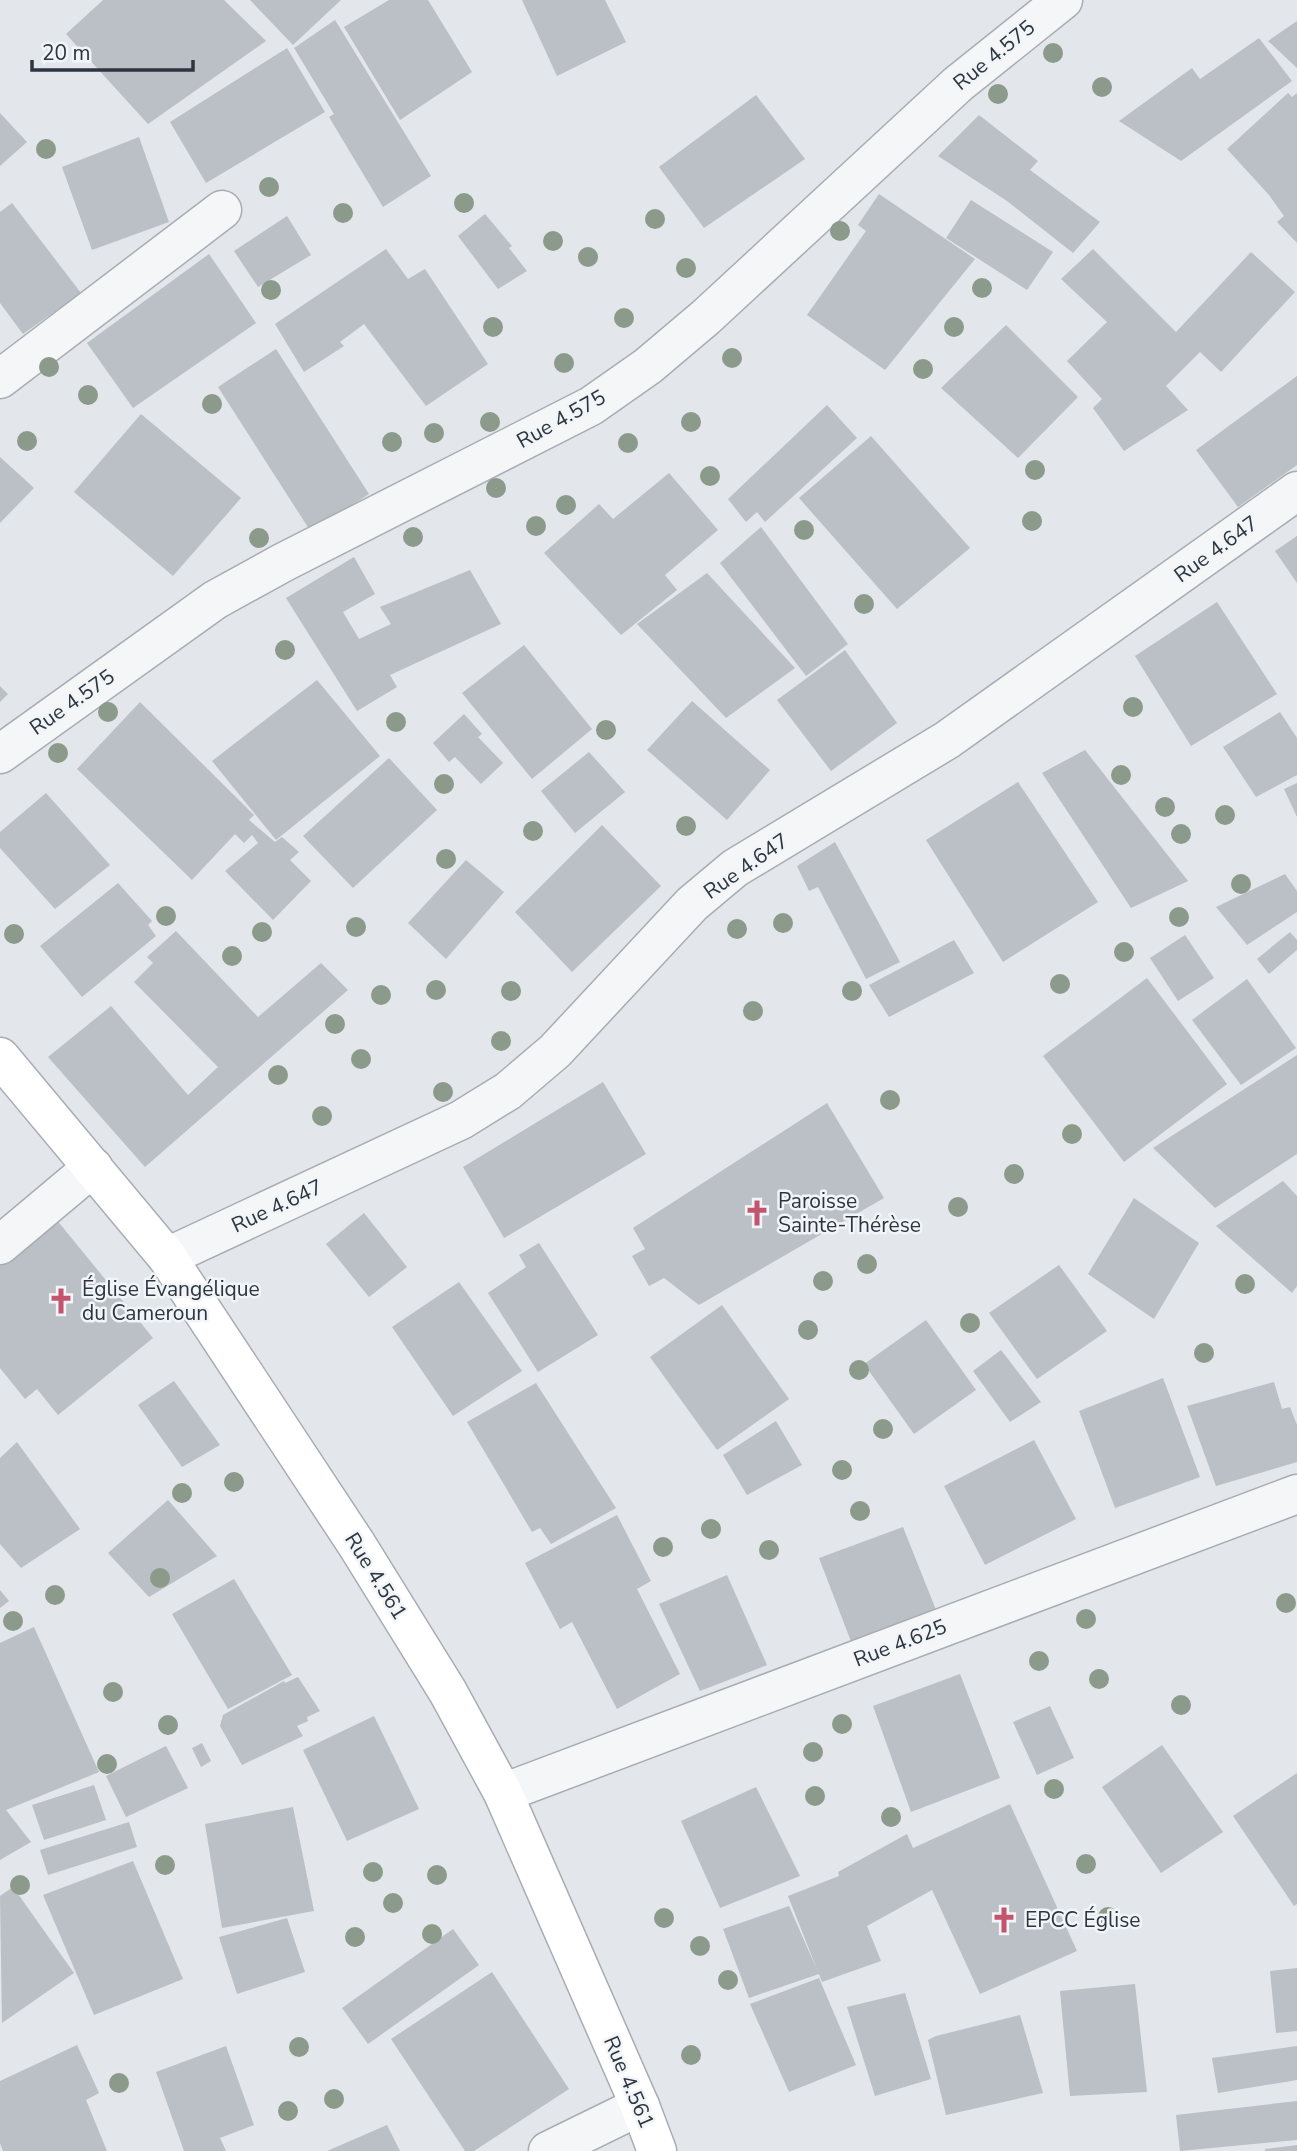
<svg xmlns="http://www.w3.org/2000/svg" width="1297" height="2151" font-family="'Nunito Sans',sans-serif">
<style>
.building{fill:#bac0c6}
.lines{fill:none;stroke-linecap:round;stroke-linejoin:round}
.minor-casing{stroke:#a8adb4;stroke-width:41}
.secondary-casing{stroke:#a8adb4;stroke-width:41}
.minor{stroke:#f5f6f8;stroke-width:38}
.secondary{stroke:#fff;stroke-width:38}
.tree{fill:#8b9a8a}
.labels{text-anchor:middle;stroke-width:5;stroke-linejoin:round;paint-order:stroke}
.street-label{font-size:21px;fill:#2c3540;stroke:#f2f5f7}
.poi-label{font-size:21px;fill:#2c3540;stroke:#f2f5f7;text-anchor:start}
</style>
<rect width="100%" height="100%" fill="#e3e6ea"/>
<g class="building">
<path d="M103,0H224L266,41L148,124L66,34Z"/>
<path d="M250,0H341L293,45Z"/>
<path d="M389,0H428L472,72L400,120L344,27Z"/>
<path d="M522,0H605L626,42L557,76Z"/>
<path d="M335,20L431,176L383,207L329,117L334,114L294,48Z"/>
<path d="M1297,21V68L1268,41Z"/>
<path d="M1259,38L1292,81L1181,161L1119,121L1192,68L1200,79Z"/>
<path d="M287,48L325,112L206,183L170,122Z"/>
<path d="M1288,93L1292,97L1297,93V243L1277,222L1284,216L1269,195L1227,149Z"/>
<path d="M756,95L805,159L704,228L659,167Z"/>
<path d="M0,113L27,142L0,166Z"/>
<path d="M979,115L1038,161L1030,170L1100,222L1073,253L1007,201L938,156Z"/>
<path d="M139,137L169,222L92,250L62,167Z"/>
<path d="M879,194L975,259L885,370L807,315L866,231L858,225Z"/>
<path d="M971,200L1053,252L1027,290L946,238Z"/>
<path d="M12,203L81,293L23,334L0,303V212Z"/>
<path d="M485,214L512,246L509,248L527,271L498,289L458,236Z"/>
<path d="M287,216L311,255L258,287L234,251Z"/>
<path d="M386,249L408,279L425,269L488,364L426,406L364,324L340,342L344,346L304,372L275,324Z"/>
<path d="M1093,249L1176,332L1251,252L1295,292L1221,372L1200,352L1166,386L1188,410L1124,451L1093,408L1102,399L1067,361L1107,322L1061,279Z"/>
<path d="M209,254L256,323L133,408L87,343Z"/>
<path d="M1006,325L1078,397L1018,458L941,388Z"/>
<path d="M276,349L369,494L311,532L218,387Z"/>
<path d="M1297,376V465L1238,507L1196,450Z"/>
<path d="M827,405L857,438L765,522L757,512L746,522L728,499Z"/>
<path d="M141,414L241,498L173,576L74,492Z"/>
<path d="M871,436L970,548L897,609L799,498Z"/>
<path d="M0,457L34,488L0,523Z"/>
<path d="M669,473L718,530L665,575L677,590L621,635L544,553L599,504L613,519Z"/>
<path d="M761,527L848,644L806,676L720,563Z"/>
<path d="M1297,536V583L1275,551Z"/>
<path d="M354,557L375,594L343,612L359,639L391,624L380,607L470,570L501,624L390,675L397,687L357,711L286,598Z"/>
<path d="M707,573L795,668L726,718L637,624Z"/>
<path d="M1217,602L1277,694L1191,746L1135,656Z"/>
<path d="M524,645L592,729L532,779L462,693Z"/>
<path d="M845,650L897,723L831,771L777,700Z"/>
<path d="M317,680L380,756L276,840L212,761Z"/>
<path d="M0,686L8,694L0,702Z"/>
<path d="M692,701L770,770L727,820L647,750Z"/>
<path d="M140,702L254,815L249,820L275,842L282,837L299,852L290,860L311,881L273,920L225,871L258,843L252,835L244,843L235,834L192,880L77,769Z"/>
<path d="M1280,712L1297,738V775L1256,797L1223,747Z"/>
<path d="M464,714L482,734L478,737L503,763L481,784L455,757L449,762L433,743Z"/>
<path d="M1085,750L1188,881L1131,908L1042,773Z"/>
<path d="M589,752L625,792L575,833L541,791Z"/>
<path d="M389,758L437,810L353,888L303,836Z"/>
<path d="M1018,782L1098,902L1003,962L926,840Z"/>
<path d="M1297,783V817L1284,789Z"/>
<path d="M46,793L110,865L55,909L0,848V832Z"/>
<path d="M602,825L661,886L572,972L515,912Z"/>
<path d="M835,842L900,962L866,979L818,887L809,891L797,866Z"/>
<path d="M466,860L504,892L446,959L408,923Z"/>
<path d="M1285,874L1297,891V912L1247,945L1216,907Z"/>
<path d="M118,883L152,921L148,925L156,936L82,997L40,946Z"/>
<path d="M176,931L258,1017L321,963L348,990L145,1167L48,1057L111,1006L188,1095L218,1067L134,982L153,963L147,957Z"/>
<path d="M1290,932L1297,940V950L1269,974L1257,959Z"/>
<path d="M1185,935L1214,978L1178,1001L1150,958Z"/>
<path d="M954,940L974,973L889,1017L869,985Z"/>
<path d="M1147,978L1227,1084L1124,1162L1043,1056Z"/>
<path d="M1247,979L1296,1048L1241,1085L1192,1020Z"/>
<path d="M1297,1055V1154L1215,1208L1153,1148Z"/>
<path d="M603,1082L646,1154L504,1238L463,1167Z"/>
<path d="M827,1103L884,1198L699,1305L664,1278L649,1286L632,1256L645,1249L633,1228Z"/>
<path d="M1283,1181L1297,1196V1286L1292,1293L1216,1226Z"/>
<path d="M1134,1198L1199,1243L1154,1319L1088,1274Z"/>
<path d="M364,1213L407,1267L369,1297L326,1244Z"/>
<path d="M56,1219L153,1338L58,1415L37,1389L25,1399L0,1368V1264Z"/>
<path d="M539,1243L598,1335L538,1372L488,1293L526,1267L519,1255Z"/>
<path d="M1059,1265L1107,1331L1037,1379L989,1313Z"/>
<path d="M459,1282L522,1371L453,1416L392,1327Z"/>
<path d="M722,1305L789,1399L717,1450L650,1357Z"/>
<path d="M926,1320L976,1390L914,1434L864,1364Z"/>
<path d="M1001,1350L1041,1402L1010,1422L973,1371Z"/>
<path d="M1163,1378L1200,1477L1115,1508L1079,1411Z"/>
<path d="M174,1381L220,1445L182,1467L138,1405Z"/>
<path d="M1274,1382L1282,1409L1290,1407L1297,1425V1462L1216,1486L1187,1406Z"/>
<path d="M536,1383L616,1508L551,1544L540,1528L532,1532L467,1422Z"/>
<path d="M776,1421L802,1465L747,1495L723,1455Z"/>
<path d="M1034,1440L1076,1519L985,1565L944,1486Z"/>
<path d="M17,1442L80,1529L21,1568L0,1544V1458Z"/>
<path d="M168,1500L217,1556L149,1597L108,1553Z"/>
<path d="M617,1515L651,1581L637,1589L680,1674L617,1709L572,1622L560,1629L525,1563Z"/>
<path d="M903,1527L938,1615L852,1644L819,1558Z"/>
<path d="M727,1575L767,1665L700,1691L659,1604Z"/>
<path d="M234,1579L292,1675L228,1709L172,1614Z"/>
<path d="M0,1590L9,1601L0,1608Z"/>
<path d="M34,1627L99,1772L6,1810L31,1842L0,1860V1643Z"/>
<path d="M960,1674L1000,1778L911,1812L873,1706Z"/>
<path d="M298,1677L320,1711L307,1717L308,1721L297,1726L303,1736L242,1765L220,1726L223,1715L284,1681L285,1683Z"/>
<path d="M1050,1706L1074,1758L1037,1775L1013,1722Z"/>
<path d="M374,1716L419,1809L347,1841L303,1750Z"/>
<path d="M202,1743L211,1761L201,1767L192,1748Z"/>
<path d="M1162,1745L1223,1832L1161,1873L1102,1787Z"/>
<path d="M166,1746L188,1788L126,1817L106,1776Z"/>
<path d="M1297,1773V1904L1294,1906L1233,1816Z"/>
<path d="M94,1785L106,1820L44,1840L32,1805Z"/>
<path d="M756,1787L800,1876L720,1908L681,1821Z"/>
<path d="M1010,1804L1077,1951L980,1994L932,1890L867,1926L881,1961L822,1982L819,1974L749,1998L723,1929L789,1906L818,1972L788,1896L839,1876L838,1872L907,1834L913,1848Z"/>
<path d="M293,1807L314,1911L222,1928L205,1824Z"/>
<path d="M129,1822L137,1847L48,1875L40,1850Z"/>
<path d="M133,1861L183,1979L94,2015L43,1895Z"/>
<path d="M13,1887L74,1973L2,2023L0,1896Z"/>
<path d="M287,1918L305,1972L237,1994L219,1937Z"/>
<path d="M453,1929L479,1965L368,2044L342,2008Z"/>
<path d="M1297,1968V2031L1276,2033L1270,1971Z"/>
<path d="M492,1972L569,2089L474,2151H465L391,2039Z"/>
<path d="M819,1978L856,2065L789,2092L750,2004Z"/>
<path d="M1135,1984L1147,2092L1070,2096L1060,1991Z"/>
<path d="M905,1993L931,2079L875,2096L847,2007Z"/>
<path d="M1020,2015L1043,2093L946,2115L928,2040L936,2036Z"/>
<path d="M77,2045L99,2093L86,2100L107,2151H3L0,2143V2081Z"/>
<path d="M226,2046L254,2125L220,2138L226,2151H184L156,2072Z"/>
<path d="M1297,2046V2080L1218,2093L1212,2058Z"/>
<path d="M1297,2101V2140L1180,2151L1176,2115Z"/>
<path d="M387,2125L400,2151H327Z"/>
<path d="M1297,2145V2151H1265V2149Z"/>
</g>
<g class="lines">
<g class="minor-casing">
<g id="minor">
<path d="M0,379L222,210"/>
<path d="M0,754L215,600L284,562L591,406L648,366L706,317L958,84L1063,0"/>
<path d="M0,1245L93,1167"/>
<path d="M167,1257L461,1120L508,1091L555,1051L692,904L735,868L947,740L1297,491"/>
<path d="M503,1793L1297,1494"/>
<path d="M548,2151L640,2106"/>
</g>
</g>
<g class="secondary-casing">
<path id="secondary" d="M0,1057L167,1257L357,1545L448,1692L503,1793L640,2106L657,2151"/>
</g>
<use href="#minor" class="minor"/>
<use href="#secondary" class="secondary"/>
</g>
<g class="tree">
<circle cx="1053" cy="53" r="10"/>
<circle cx="1102" cy="87" r="10"/>
<circle cx="998" cy="94" r="10"/>
<circle cx="46" cy="149" r="10"/>
<circle cx="269" cy="187" r="10"/>
<circle cx="464" cy="203" r="10"/>
<circle cx="343" cy="213" r="10"/>
<circle cx="655" cy="219" r="10"/>
<circle cx="840" cy="231" r="10"/>
<circle cx="553" cy="241" r="10"/>
<circle cx="588" cy="257" r="10"/>
<circle cx="686" cy="268" r="10"/>
<circle cx="982" cy="288" r="10"/>
<circle cx="271" cy="290" r="10"/>
<circle cx="624" cy="318" r="10"/>
<circle cx="493" cy="327" r="10"/>
<circle cx="954" cy="327" r="10"/>
<circle cx="732" cy="358" r="10"/>
<circle cx="564" cy="363" r="10"/>
<circle cx="49" cy="367" r="10"/>
<circle cx="923" cy="369" r="10"/>
<circle cx="88" cy="395" r="10"/>
<circle cx="212" cy="404" r="10"/>
<circle cx="490" cy="422" r="10"/>
<circle cx="691" cy="422" r="10"/>
<circle cx="434" cy="433" r="10"/>
<circle cx="27" cy="441" r="10"/>
<circle cx="392" cy="442" r="10"/>
<circle cx="628" cy="443" r="10"/>
<circle cx="1035" cy="470" r="10"/>
<circle cx="710" cy="476" r="10"/>
<circle cx="496" cy="488" r="10"/>
<circle cx="566" cy="505" r="10"/>
<circle cx="1032" cy="521" r="10"/>
<circle cx="536" cy="526" r="10"/>
<circle cx="804" cy="530" r="10"/>
<circle cx="413" cy="537" r="10"/>
<circle cx="259" cy="538" r="10"/>
<circle cx="864" cy="604" r="10"/>
<circle cx="285" cy="650" r="10"/>
<circle cx="1133" cy="707" r="10"/>
<circle cx="108" cy="712" r="10"/>
<circle cx="396" cy="722" r="10"/>
<circle cx="606" cy="730" r="10"/>
<circle cx="58" cy="753" r="10"/>
<circle cx="1121" cy="775" r="10"/>
<circle cx="444" cy="784" r="10"/>
<circle cx="1165" cy="807" r="10"/>
<circle cx="1225" cy="815" r="10"/>
<circle cx="686" cy="826" r="10"/>
<circle cx="533" cy="831" r="10"/>
<circle cx="1181" cy="834" r="10"/>
<circle cx="446" cy="859" r="10"/>
<circle cx="1241" cy="884" r="10"/>
<circle cx="166" cy="916" r="10"/>
<circle cx="1179" cy="917" r="10"/>
<circle cx="783" cy="923" r="10"/>
<circle cx="356" cy="927" r="10"/>
<circle cx="737" cy="929" r="10"/>
<circle cx="262" cy="932" r="10"/>
<circle cx="14" cy="934" r="10"/>
<circle cx="1124" cy="952" r="10"/>
<circle cx="232" cy="956" r="10"/>
<circle cx="1060" cy="984" r="10"/>
<circle cx="436" cy="990" r="10"/>
<circle cx="511" cy="991" r="10"/>
<circle cx="852" cy="991" r="10"/>
<circle cx="381" cy="995" r="10"/>
<circle cx="753" cy="1011" r="10"/>
<circle cx="335" cy="1024" r="10"/>
<circle cx="501" cy="1041" r="10"/>
<circle cx="361" cy="1059" r="10"/>
<circle cx="278" cy="1075" r="10"/>
<circle cx="443" cy="1092" r="10"/>
<circle cx="890" cy="1100" r="10"/>
<circle cx="322" cy="1116" r="10"/>
<circle cx="1072" cy="1134" r="10"/>
<circle cx="1014" cy="1174" r="10"/>
<circle cx="958" cy="1207" r="10"/>
<circle cx="867" cy="1264" r="10"/>
<circle cx="823" cy="1281" r="10"/>
<circle cx="1245" cy="1284" r="10"/>
<circle cx="970" cy="1323" r="10"/>
<circle cx="808" cy="1330" r="10"/>
<circle cx="1204" cy="1353" r="10"/>
<circle cx="859" cy="1370" r="10"/>
<circle cx="883" cy="1429" r="10"/>
<circle cx="842" cy="1470" r="10"/>
<circle cx="234" cy="1482" r="10"/>
<circle cx="182" cy="1493" r="10"/>
<circle cx="860" cy="1511" r="10"/>
<circle cx="711" cy="1529" r="10"/>
<circle cx="663" cy="1547" r="10"/>
<circle cx="769" cy="1550" r="10"/>
<circle cx="160" cy="1578" r="10"/>
<circle cx="55" cy="1595" r="10"/>
<circle cx="1286" cy="1603" r="10"/>
<circle cx="1086" cy="1619" r="10"/>
<circle cx="13" cy="1621" r="10"/>
<circle cx="1039" cy="1661" r="10"/>
<circle cx="1099" cy="1679" r="10"/>
<circle cx="113" cy="1692" r="10"/>
<circle cx="1181" cy="1705" r="10"/>
<circle cx="842" cy="1724" r="10"/>
<circle cx="168" cy="1725" r="10"/>
<circle cx="813" cy="1752" r="10"/>
<circle cx="107" cy="1764" r="10"/>
<circle cx="1054" cy="1789" r="10"/>
<circle cx="815" cy="1796" r="10"/>
<circle cx="891" cy="1817" r="10"/>
<circle cx="1086" cy="1864" r="10"/>
<circle cx="165" cy="1865" r="10"/>
<circle cx="373" cy="1872" r="10"/>
<circle cx="437" cy="1875" r="10"/>
<circle cx="20" cy="1885" r="10"/>
<circle cx="393" cy="1903" r="10"/>
<circle cx="1108" cy="1917" r="10"/>
<circle cx="664" cy="1918" r="10"/>
<circle cx="432" cy="1934" r="10"/>
<circle cx="355" cy="1937" r="10"/>
<circle cx="700" cy="1946" r="10"/>
<circle cx="728" cy="1980" r="10"/>
<circle cx="299" cy="2047" r="10"/>
<circle cx="691" cy="2055" r="10"/>
<circle cx="119" cy="2083" r="10"/>
<circle cx="334" cy="2099" r="10"/>
<circle cx="288" cy="2111" r="10"/>
</g>
<defs>
<g id="church-bare" transform="scale(2.1)"><path d="M-1.2-6h2.4v3.5h3.3v2.4h-3.3V6h-2.4V-.1h-3.3v-2.4h3.3Z" fill="#c2546d" stroke="#f2f5f7" stroke-width="2.5" paint-order="stroke"/></g>
</defs>
<g fill-rule="evenodd">
<use href="#church-bare" x="757" y="1213"/>
<use href="#church-bare" x="61" y="1301"/>
<use href="#church-bare" x="1004" y="1920"/>
</g>
<g class="labels">
<g class="street-label">
<text transform="translate(994 55) rotate(-39)" y="7">Rue 4.575</text>
<text transform="translate(561 419) rotate(-29)" y="7">Rue 4.575</text>
<text transform="translate(1216 549) rotate(-36)" y="7">Rue 4.647</text>
<text transform="translate(72 702) rotate(-35)" y="7">Rue 4.575</text>
<text transform="translate(746 866) rotate(-35)" y="7">Rue 4.647</text>
<text transform="translate(277 1206) rotate(-25)" y="7">Rue 4.647</text>
<text transform="translate(376 1576) rotate(58)" y="7">Rue 4.561</text>
<text transform="translate(900 1643) rotate(-21)" y="7">Rue 4.625</text>
<text transform="translate(629 2082) rotate(67)" y="7">Rue 4.561</text>
</g>
<g class="poi-label">
<text x="778" y="1208">Paroisse<tspan x="778" dy="24">Sainte-Thérèse</tspan></text>
<text x="82" y="1296">Église Évangélique<tspan x="82" dy="24">du Cameroun</tspan></text>
<text x="1025" y="1927">EPCC Église</text>
</g>
</g>
<path d="M32 60v10h161v-10" fill="none" stroke="#2c3540" stroke-width="3.5"/>
<text x="42" y="60" font-size="21" fill="#2c3540" stroke="#f2f5f7" stroke-width="5" paint-order="stroke">20 m</text>
</svg>
